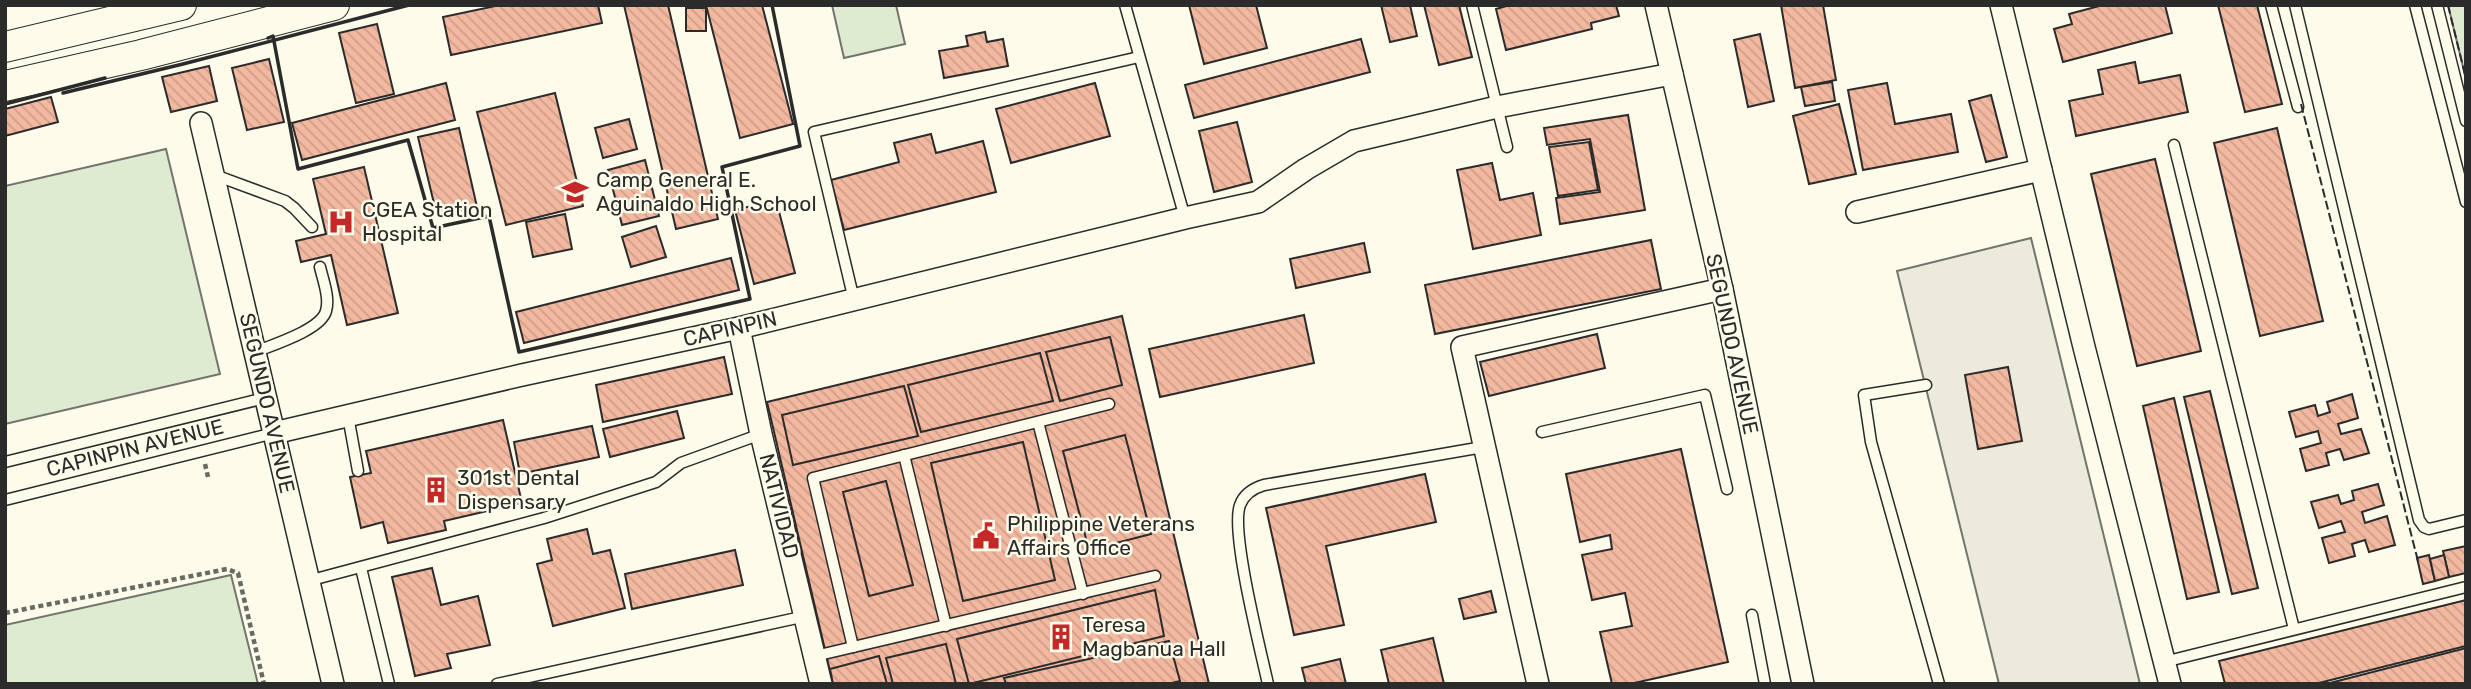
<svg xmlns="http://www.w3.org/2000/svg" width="2471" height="689" font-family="Rubik,sans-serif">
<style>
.green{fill:#deebd1;stroke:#74746e;stroke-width:2}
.parking{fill:#eceadb;stroke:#74746e;stroke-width:2}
.building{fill:url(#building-back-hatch);stroke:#2b2b2b;stroke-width:2}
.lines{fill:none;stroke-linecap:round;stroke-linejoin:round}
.service-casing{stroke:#2b2b2b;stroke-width:13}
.minor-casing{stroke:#2b2b2b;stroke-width:24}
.secondary-casing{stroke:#2b2b2b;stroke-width:32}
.path{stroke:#6a6964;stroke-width:4.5;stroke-dasharray:5 3.5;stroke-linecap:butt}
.service{stroke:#fdfbea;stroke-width:10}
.minor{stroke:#fdfbea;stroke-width:21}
.secondary{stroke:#fdfbea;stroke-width:30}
.fence{stroke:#2b2b2b;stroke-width:2;stroke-dasharray:9 3.5;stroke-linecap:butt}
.wall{stroke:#2b2b2b;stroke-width:3.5}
.labels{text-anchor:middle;stroke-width:5;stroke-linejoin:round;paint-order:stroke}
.poi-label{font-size:21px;fill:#2b2b2b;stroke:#fdfbea;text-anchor:start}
.street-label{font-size:21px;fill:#2b2b2b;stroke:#fdfbea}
</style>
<defs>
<pattern id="building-back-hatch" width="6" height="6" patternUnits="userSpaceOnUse" patternTransform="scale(1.75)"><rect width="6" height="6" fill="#f2b8a0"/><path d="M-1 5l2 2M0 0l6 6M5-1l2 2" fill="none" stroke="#d09e8a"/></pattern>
</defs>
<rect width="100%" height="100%" fill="#fdfbea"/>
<g class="green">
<path d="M832,5H896L905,44L844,58Z"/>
<path d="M2448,5H2466V79Z"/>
<path d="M166,149L220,374L5,424V186Z"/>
<path d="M231,575L258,684H5V625Z"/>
</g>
<path class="parking" d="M2031,238L2140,684H1999L1897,271Z"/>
<g class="building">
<path d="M500,5H598L602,23L451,55L443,17Z"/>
<path d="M624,5H668L718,219L676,229Z"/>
<path d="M706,5H762L793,124L740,138Z"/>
<path d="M1189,5H1256L1267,48L1204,64Z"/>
<path d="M1381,5H1410L1417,36L1390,42Z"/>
<path d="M1424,5H1459L1472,57L1439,65Z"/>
<path d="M1510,5H1616L1619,16L1591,23L1592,29L1506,50L1496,9Z"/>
<path d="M1781,5H1823L1836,80L1795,88Z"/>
<path d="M2103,5H2165L2172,33L2063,62L2054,29L2072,24L2069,14Z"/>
<path d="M2218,5H2257L2282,104L2245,112Z"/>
<rect x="686" y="8" width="20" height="23"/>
<path d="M377,24L394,94L356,103L339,33Z"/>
<path d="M985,32L987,42L1003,39L1008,66L944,78L939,51L968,46L966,36Z"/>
<path d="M1760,34L1774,101L1748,107L1734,40Z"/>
<path d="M1361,39L1370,72L1194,118L1185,85Z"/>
<path d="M269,59L284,122L247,130L232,68Z"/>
<path d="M2135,62L2139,83L2180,75L2188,112L2076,136L2069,101L2103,94L2098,70Z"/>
<path d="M209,66L217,101L171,112L162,77Z"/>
<path d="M1832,82L1835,101L1805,106L1801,87Z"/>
<path d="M446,83L455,120L302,160L292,123Z"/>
<path d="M1095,83L1110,136L1011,163L996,109Z"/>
<path d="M1887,83L1895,124L1951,114L1958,152L1863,170L1848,90Z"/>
<path d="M555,93L583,206L506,225L477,112Z"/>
<path d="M1991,95L2007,157L1986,162L1969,101Z"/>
<path d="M51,97L58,122L5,136V109Z"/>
<path d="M1839,104L1856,174L1809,184L1793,116Z"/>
<path d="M1628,115L1645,210L1560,224L1556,198L1600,192L1590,139L1547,145L1544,128Z"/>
<path d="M629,119L637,149L603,158L595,128Z"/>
<path d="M1237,122L1252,182L1214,192L1199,131Z"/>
<path d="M459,128L477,207L437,216L418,137Z"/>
<path d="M2277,128L2323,321L2260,336L2214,143Z"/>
<path d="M931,134L936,153L983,141L996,192L844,230L831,180L899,162L894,143Z"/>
<path d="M1589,142L1598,190L1558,196L1549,147Z"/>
<path d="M2155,159L2201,351L2137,366L2091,174Z"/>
<path d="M645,160L659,216L622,225L608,170Z"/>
<path d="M1492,163L1500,200L1533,193L1541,235L1473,249L1457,170Z"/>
<path d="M364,167L398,313L347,325L331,255L301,262L296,241L326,234L313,179Z"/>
<path d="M776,200L795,273L754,284L735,210Z"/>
<path d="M565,214L572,249L533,257L526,222Z"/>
<path d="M656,226L666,257L631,267L622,237Z"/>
<path d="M1651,240L1661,289L1435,334L1425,285Z"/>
<path d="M1364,243L1370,272L1296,288L1290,259Z"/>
<path d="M731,258L739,290L524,343L516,312Z"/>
<path d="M1304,315L1314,363L1160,397L1149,349Z"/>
<path d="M1122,316L1209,684H833L767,402Z"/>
<path d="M1597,334L1605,368L1489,396L1480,362Z"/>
<path d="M1110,337L1122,385L1060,401L1046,352Z"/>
<path d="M1040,353L1053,401L921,432L908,385Z"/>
<path d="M724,357L732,394L603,422L596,385Z"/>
<path d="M2008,367L2022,441L1978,449L1965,375Z"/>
<path d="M904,386L918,436L793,465L782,415Z"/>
<path d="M2210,391L2258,588L2232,594L2184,397Z"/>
<path d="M2352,394L2358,418L2338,424L2341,434L2361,429L2369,453L2344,460L2340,449L2326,453L2329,465L2306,471L2300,449L2321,443L2318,431L2296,437L2289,412L2315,405L2318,416L2330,412L2327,402Z"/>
<path d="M2174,398L2219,592L2187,599L2143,406Z"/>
<path d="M677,411L684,438L610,457L603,429Z"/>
<path d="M503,420L522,503L444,521L446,530L388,543L383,522L361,528L350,477L371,473L366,451Z"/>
<path d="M592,426L599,457L520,474L514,442Z"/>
<path d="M1125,435L1151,534L1089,550L1063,451Z"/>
<path d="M1023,442L1055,580L963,601L931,463Z"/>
<path d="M1681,449L1728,662L1630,684H1612L1600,632L1632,626L1625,593L1592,600L1582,555L1612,549L1610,535L1580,542L1566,474Z"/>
<path d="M1425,474L1436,522L1326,546L1344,625L1294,635L1266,508Z"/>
<path d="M886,481L913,585L869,596L843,492Z"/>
<path d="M2378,484L2384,505L2362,512L2365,523L2387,516L2395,545L2369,552L2365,540L2352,544L2355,556L2329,563L2322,538L2345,532L2341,521L2319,528L2311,502L2338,495L2341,504L2354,500L2352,491Z"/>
<path d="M587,529L593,554L610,550L625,608L553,626L537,564L552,560L547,539Z"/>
<path d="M2466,546V573L2449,577L2443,551Z"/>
<path d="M735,550L743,585L632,609L625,574Z"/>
<path d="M2429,555L2435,581L2423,584L2417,558Z"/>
<path d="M2444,555L2449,577L2435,581L2430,559Z"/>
<path d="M432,568L441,605L478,596L490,645L447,654L451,668L415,676L392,577Z"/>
<path d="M1155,590L1164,636L969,684L957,639Z"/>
<path d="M1491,591L1496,612L1464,619L1459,599Z"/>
<path d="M2466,600V646L2315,684H2225L2219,661Z"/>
<path d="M1433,638L1444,684H1389L1381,650Z"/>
<path d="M1169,641L1180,681L1168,684H1006L1004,678Z"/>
<path d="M946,644L956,684H893L886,658Z"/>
<path d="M2466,648V684H2326Z"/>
<path d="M879,656L887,684H833L830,669Z"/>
<path d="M1340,659L1346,684H1306L1302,668Z"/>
</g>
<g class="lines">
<g class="service-casing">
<g id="service">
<path d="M1125,5L1185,218"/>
<path d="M1472,5L1507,147"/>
<path d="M2271,5L2298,107"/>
<path d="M2295,5L2419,520L2424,527L2429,529L2466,520"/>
<path d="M2415,5L2466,202"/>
<path d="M2437,5L2466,121"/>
<path d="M2174,145L2294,629"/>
<path d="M212,174L285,201L294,208L312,227"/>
<path d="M854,300L814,132L1139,57"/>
<path d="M255,352C272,345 321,330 326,311C330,298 323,280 320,267"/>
<path d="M1926,385L1864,395L1871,442L1939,684"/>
<path d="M348,416L358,471"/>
<path d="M1038,422L1083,594"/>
<path d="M1542,432L1705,395L1727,489"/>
<path d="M904,455L946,626"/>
<path d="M5,462L265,398"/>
<path d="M5,500L274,433"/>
<path d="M361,568L389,684"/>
<path d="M308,581L544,518L656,482L681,463L761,434"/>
<path d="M1752,615L1765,684"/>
<path d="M853,647L813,478L1109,404"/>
<path d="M815,656L1155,576"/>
<path d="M2164,662L2466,587"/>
<path d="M497,684L806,616"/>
<path d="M1268,684C1261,652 1230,531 1240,505C1244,494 1254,488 1264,485L1483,447"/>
</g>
</g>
<g class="minor-casing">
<g id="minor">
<path d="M1656,5L1722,289L1803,684"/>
<path d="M2001,5L2084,347L2170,684"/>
<path d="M201,123L333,684"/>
<path d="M1857,212L2041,170"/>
<path d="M739,328L761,434L821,684"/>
<path d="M274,433L522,375L739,328L1185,218L1258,202L1306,169L1354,141L1497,107L1672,74"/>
<path d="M1538,684L1462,347L1722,289"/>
</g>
</g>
<g class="secondary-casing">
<g id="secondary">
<path d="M5,47L181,5"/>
<path d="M5,86L141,55L334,5"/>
</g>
</g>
<g class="path">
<path d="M205,464L208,477"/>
<path d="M5,613L227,569L238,573L264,684"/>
</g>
<use href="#service" class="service"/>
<use href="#minor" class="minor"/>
<use href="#secondary" class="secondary"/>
<g class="fence">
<path d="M2448,5L2466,79"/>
<path d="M2301,104L2418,561"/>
</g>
<g class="wall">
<path d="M268,38L273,36L298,169L408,140L433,228L489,216L519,352L750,299L722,167L800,146L772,5"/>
<path d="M63,93L183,64L409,5"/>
<path d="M5,104L105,78"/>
</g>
</g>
<defs>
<g id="school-bare" transform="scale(2.1)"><path d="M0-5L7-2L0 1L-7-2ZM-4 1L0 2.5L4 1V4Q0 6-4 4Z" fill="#c62828" stroke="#fdfbea" stroke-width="2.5" paint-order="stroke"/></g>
<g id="hospital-bare" transform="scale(2.1)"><path d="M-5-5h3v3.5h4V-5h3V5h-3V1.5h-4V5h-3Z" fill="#c62828" stroke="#fdfbea" stroke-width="2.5" paint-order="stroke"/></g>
<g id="building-bare" transform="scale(2.1)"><path d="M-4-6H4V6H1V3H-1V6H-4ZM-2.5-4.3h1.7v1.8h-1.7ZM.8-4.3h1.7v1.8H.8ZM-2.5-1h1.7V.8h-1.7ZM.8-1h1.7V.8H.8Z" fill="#c62828" stroke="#fdfbea" stroke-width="2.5" paint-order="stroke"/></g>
<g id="civic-bare" transform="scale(2.1)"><path d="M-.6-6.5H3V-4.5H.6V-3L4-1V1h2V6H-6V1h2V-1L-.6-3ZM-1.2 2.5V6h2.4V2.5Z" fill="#c62828" stroke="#fdfbea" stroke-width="2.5" paint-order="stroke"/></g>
</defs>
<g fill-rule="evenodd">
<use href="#school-bare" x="575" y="192"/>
<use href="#hospital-bare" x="341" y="222"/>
<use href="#building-bare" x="436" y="490"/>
<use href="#civic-bare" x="986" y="536"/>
<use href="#building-bare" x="1061" y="637"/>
</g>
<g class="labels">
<g class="poi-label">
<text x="596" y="187">Camp General E.<tspan x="596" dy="24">Aguinaldo High School</tspan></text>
<text x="362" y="217">CGEA Station<tspan x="362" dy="24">Hospital</tspan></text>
<text x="457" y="485">301st Dental<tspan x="457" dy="24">Dispensary</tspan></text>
<text x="1007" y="531">Philippine Veterans<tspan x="1007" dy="24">Affairs Office</tspan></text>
<text x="1082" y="632">Teresa<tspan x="1082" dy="24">Magbanua Hall</tspan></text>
</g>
<g class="street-label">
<text transform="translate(730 329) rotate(-13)" y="7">CAPINPIN</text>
<text transform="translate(1732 344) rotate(78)" y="7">SEGUNDO AVENUE</text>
<text transform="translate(267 403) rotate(77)" y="7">SEGUNDO AVENUE</text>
<text transform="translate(135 448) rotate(-14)" y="7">CAPINPIN AVENUE</text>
<text transform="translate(779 506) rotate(76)" y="7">NATIVIDAD</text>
</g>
</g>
<rect width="2471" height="689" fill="none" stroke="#2b2b2b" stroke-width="14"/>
</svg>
